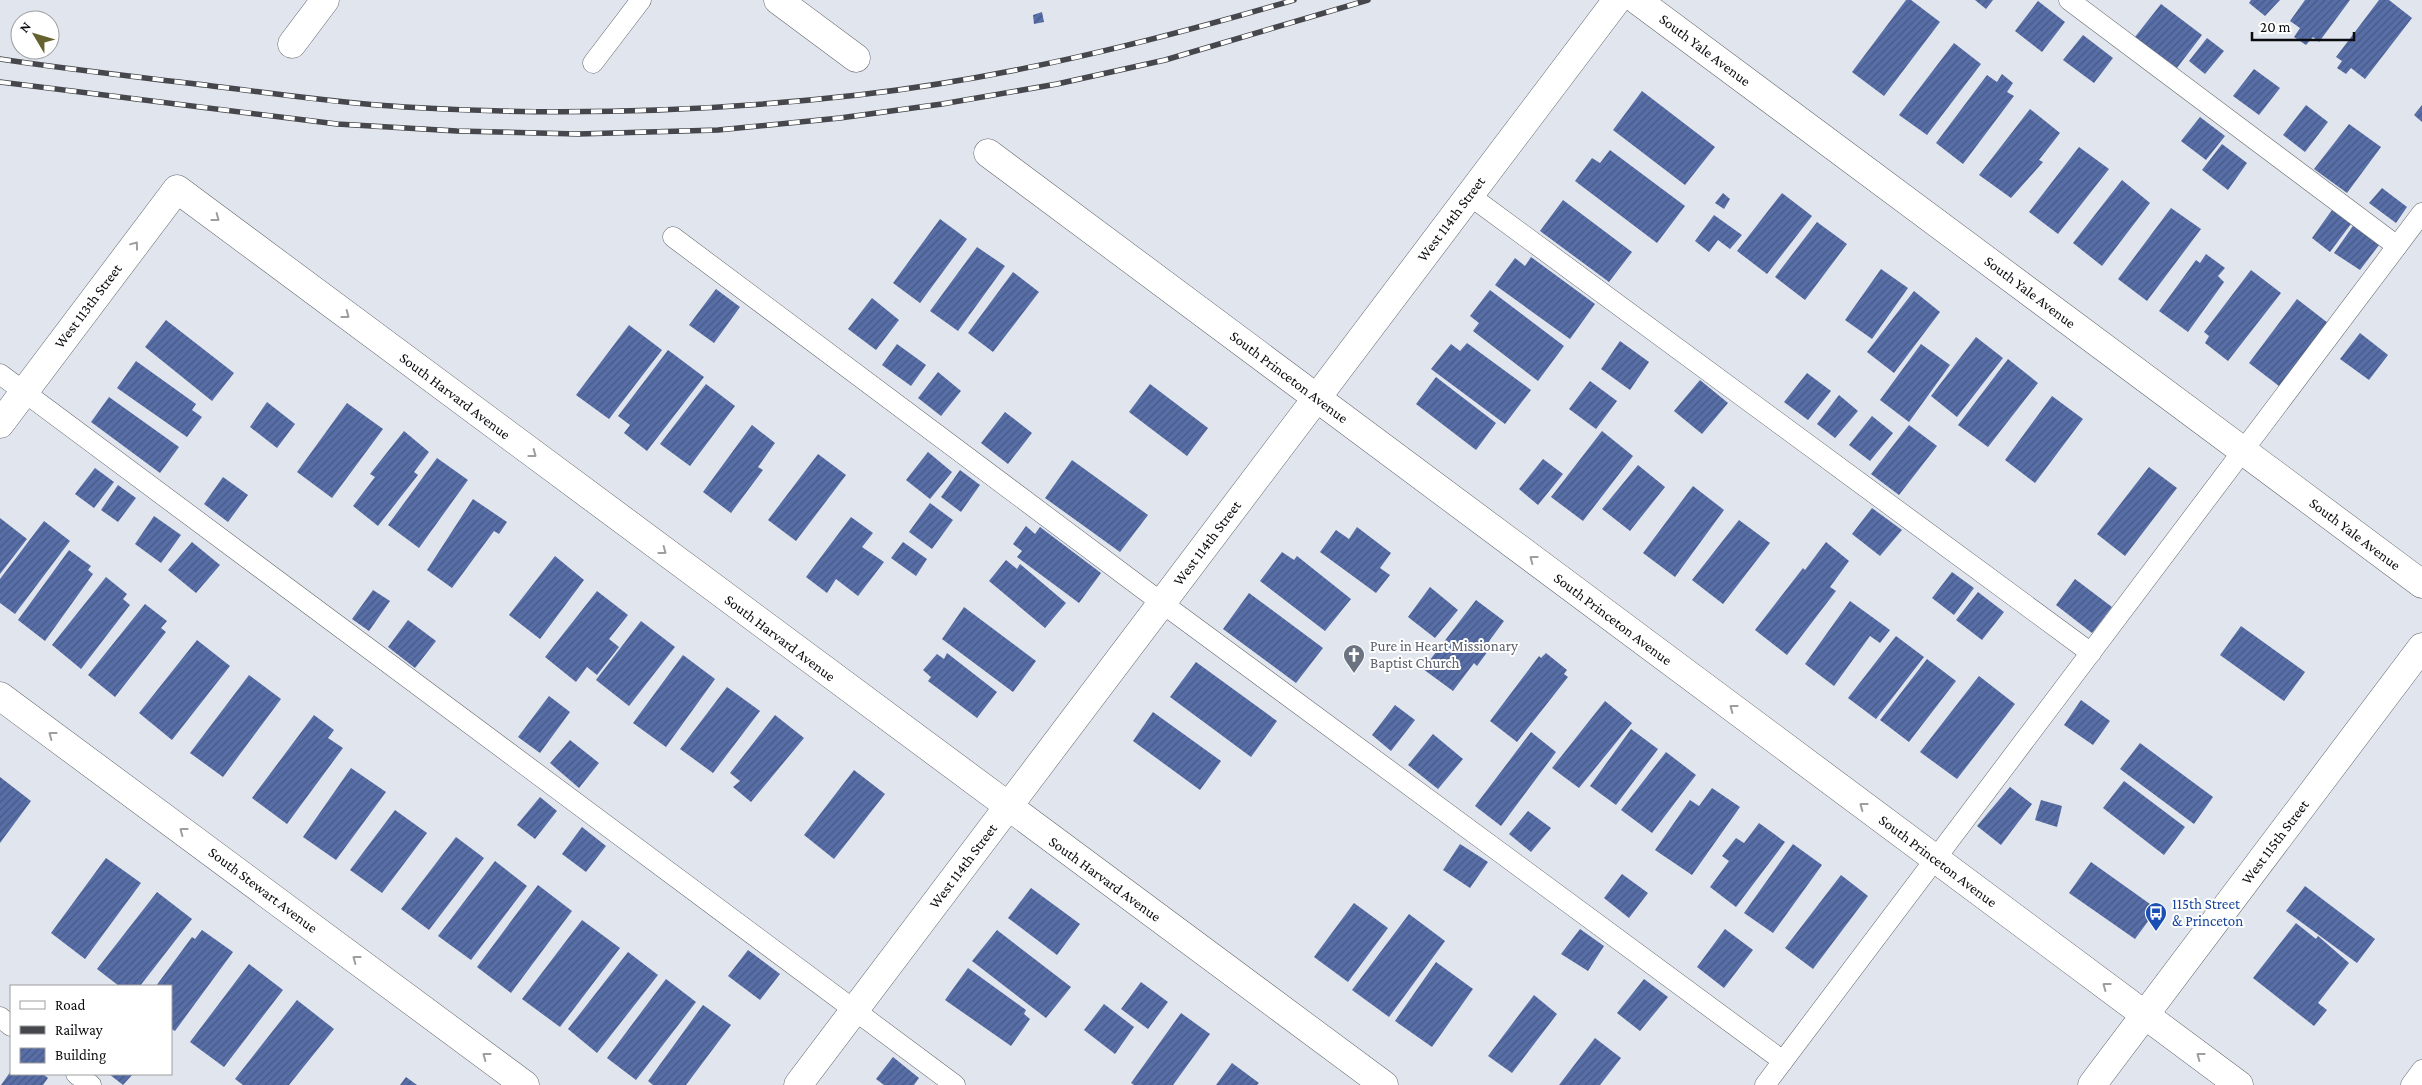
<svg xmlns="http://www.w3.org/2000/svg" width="2422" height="1085" font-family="'Crimson Pro',serif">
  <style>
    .building { fill: url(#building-hatch) }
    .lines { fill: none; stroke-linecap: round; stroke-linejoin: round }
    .lane-casing { stroke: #656970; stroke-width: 21 }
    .street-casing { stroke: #656970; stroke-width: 29 }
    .secondary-casing { stroke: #656970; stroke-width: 29 }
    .lane { stroke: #fff; stroke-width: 20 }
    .street { stroke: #fff; stroke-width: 28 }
    .secondary { stroke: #fff; stroke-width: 28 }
    .rail-casing { stroke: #46474c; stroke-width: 5.5 }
    .rail { stroke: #fff; stroke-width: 4; stroke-dasharray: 11; stroke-linecap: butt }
    .oneway { stroke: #9d9e9f }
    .labels { text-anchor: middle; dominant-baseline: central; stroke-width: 4; stroke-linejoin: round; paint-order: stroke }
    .street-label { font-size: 15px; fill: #0b0c0f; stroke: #fff }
    .worship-label { font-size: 15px; fill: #5b616d; stroke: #fff; text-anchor: start }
    .transit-label { font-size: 15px; fill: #164399; stroke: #fff; text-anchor: start }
  </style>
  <defs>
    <pattern id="building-hatch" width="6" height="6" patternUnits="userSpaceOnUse" patternTransform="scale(1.25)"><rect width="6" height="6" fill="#586ea7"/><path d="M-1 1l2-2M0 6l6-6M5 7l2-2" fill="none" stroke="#475986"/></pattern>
  </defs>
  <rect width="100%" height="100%" fill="#e1e5ed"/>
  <!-- building -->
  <g class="building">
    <polygon points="1906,0 1911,0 1940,22 1884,96 1852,72"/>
    <polygon points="1975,0 1993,0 1986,9"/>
    <polygon points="2251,0 2280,0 2265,16 2249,3"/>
    <polygon points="2305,0 2350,0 2319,42 2313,37 2306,45 2294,37 2300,28 2290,21"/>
    <polygon points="2379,0 2389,0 2412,18 2365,79 2351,68 2346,74 2337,68 2342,61 2336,57"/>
    <polygon points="2038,1 2065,22 2042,52 2015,31"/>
    <polygon points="2161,4 2202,35 2177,68 2135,37"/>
    <polygon points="1042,12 1044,22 1034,24 1033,15"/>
    <polygon points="2083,35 2113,58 2094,83 2063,60"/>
    <polygon points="2207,38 2224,51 2205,74 2189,61"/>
    <polygon points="1954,43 1981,64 1927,135 1899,115"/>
    <polygon points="2254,69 2280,88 2259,115 2233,96"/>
    <polygon points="2002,74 2013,83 2007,92 2014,96 1963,164 1936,143 1987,75 1997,82"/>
    <polygon points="1642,91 1715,147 1685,185 1613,130"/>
    <polygon points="2306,105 2328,122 2305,152 2283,135"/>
    <polygon points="2422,105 2422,122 2414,115"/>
    <polygon points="2030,109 2060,133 2039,160 2043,162 2011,198 1979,175"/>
    <polygon points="2200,117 2225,136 2206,160 2181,141"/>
    <polygon points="2349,124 2381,147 2347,193 2314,169"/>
    <polygon points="2222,144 2247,163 2228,190 2202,170"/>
    <polygon points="2079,147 2109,169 2058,234 2029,212"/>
    <polygon points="1610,150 1685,206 1657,243 1575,181 1592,158 1600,163"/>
    <polygon points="2122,180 2150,203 2102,266 2073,243"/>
    <polygon points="2382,188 2407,207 2396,223 2369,203"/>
    <polygon points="1723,193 1730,199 1724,209 1715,203"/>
    <polygon points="1782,193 1812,216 1767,274 1737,251"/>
    <polygon points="1563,200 1632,252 1609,282 1540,231"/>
    <polygon points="2171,208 2201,229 2147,301 2118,279"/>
    <polygon points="2332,210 2351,224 2330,252 2312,238"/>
    <polygon points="1714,215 1742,235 1730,249 1718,240 1709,252 1695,241"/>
    <polygon points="940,219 967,239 920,303 893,283"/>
    <polygon points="1817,222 1847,244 1805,300 1775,277"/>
    <polygon points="2353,226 2379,245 2360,270 2334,253"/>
    <polygon points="977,247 1005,266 958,331 930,311"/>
    <polygon points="2206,254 2225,268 2218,276 2224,282 2188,332 2159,311 2196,260 2200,263"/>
    <polygon points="1531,257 1595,304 1570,339 1495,285 1515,258 1525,266"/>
    <polygon points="1881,269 1908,288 1872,339 1845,320"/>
    <polygon points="2251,270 2281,293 2228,361 2205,343 2209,336 2204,332"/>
    <polygon points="1013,272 1039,292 993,352 968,333"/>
    <polygon points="716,289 740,307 714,343 689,325"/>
    <polygon points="1490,290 1564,346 1538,381 1473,331 1479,323 1470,316"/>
    <polygon points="1914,291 1940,312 1894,373 1867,352"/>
    <polygon points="872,298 899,320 876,350 848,329"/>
    <polygon points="2297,299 2328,323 2279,386 2249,363"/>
    <polygon points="166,320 234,373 212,401 145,347"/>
    <polygon points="629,325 662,350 609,419 576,395"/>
    <polygon points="2360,333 2388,355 2369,380 2340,359"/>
    <polygon points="1976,337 2003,358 1957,417 1931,396"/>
    <polygon points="1620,341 1649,362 1630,390 1601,369"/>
    <polygon points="1467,343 1531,390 1505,424 1431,369 1451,344 1460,351"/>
    <polygon points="897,344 926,365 911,386 882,365"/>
    <polygon points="1921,344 1950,365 1909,422 1880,400"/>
    <polygon points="668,350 704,377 647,451 624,433 630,425 618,416"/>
    <polygon points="2008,359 2038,383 1988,447 1958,425"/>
    <polygon points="136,361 196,404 192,410 202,417 187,437 117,388"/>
    <polygon points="938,372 961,391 941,416 918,398"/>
    <polygon points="1807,373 1831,391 1808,420 1784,402"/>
    <polygon points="1436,377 1496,423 1476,450 1416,404"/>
    <polygon points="1700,380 1728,403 1702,434 1674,411"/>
    <polygon points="1590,381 1617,401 1596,429 1569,409"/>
    <polygon points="706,384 735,406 690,466 660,444"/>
    <polygon points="1150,384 1208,428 1187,456 1129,412"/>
    <polygon points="1839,395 1858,411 1835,438 1817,424"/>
    <polygon points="2052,396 2083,419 2035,483 2005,460"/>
    <polygon points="109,397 179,447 160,473 91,422"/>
    <polygon points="267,402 295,424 277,448 250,427"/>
    <polygon points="347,403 383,429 332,498 297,472"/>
    <polygon points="1005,412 1032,433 1008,464 981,443"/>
    <polygon points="1872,416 1893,433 1870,461 1849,445"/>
    <polygon points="752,425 775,443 758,467 763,470 731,513 703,492"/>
    <polygon points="1909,425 1937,446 1899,495 1871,474"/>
    <polygon points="404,431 429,452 414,472 418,475 378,526 353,506 375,477 370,474"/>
    <polygon points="1602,431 1633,456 1583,521 1551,497"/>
    <polygon points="928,452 952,472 930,499 906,480"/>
    <polygon points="818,454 846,475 796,541 768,520"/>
    <polygon points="437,458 468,480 419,548 388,525"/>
    <polygon points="1543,459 1563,474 1538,505 1519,489"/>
    <polygon points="1072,460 1148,515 1120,552 1045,498"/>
    <polygon points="1638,465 1665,487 1630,531 1602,509"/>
    <polygon points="2149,467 2177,488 2125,556 2097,534"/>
    <polygon points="95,468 114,482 94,508 75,494"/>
    <polygon points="960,470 980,485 961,512 941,497"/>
    <polygon points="223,477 248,495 228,522 204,504"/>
    <polygon points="118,485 136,498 118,522 101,510"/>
    <polygon points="1693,486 1724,510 1675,577 1643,553"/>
    <polygon points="473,499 507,522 499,534 494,531 452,588 427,570"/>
    <polygon points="930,503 953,520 932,549 909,532"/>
    <polygon points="1872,508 1902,530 1880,556 1852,534"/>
    <polygon points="154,516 181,535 161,563 135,544"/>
    <polygon points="851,517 873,533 862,547 884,562 858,596 836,579 827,593 806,577"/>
    <polygon points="0,518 27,539 0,574"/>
    <polygon points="1739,520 1770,543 1723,604 1692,580"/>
    <polygon points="44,521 70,541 15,614 0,603 0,579"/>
    <polygon points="1026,526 1035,534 1040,527 1101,573 1079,603 1017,557 1022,551 1013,544"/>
    <polygon points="1357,527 1391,553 1380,568 1390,575 1376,593 1320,552 1336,530 1349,539"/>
    <polygon points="192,542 220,565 196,593 168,570"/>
    <polygon points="903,542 927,559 916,576 891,558"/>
    <polygon points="1826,542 1849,561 1830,587 1836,591 1787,655 1755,630 1803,568 1805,570"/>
    <polygon points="69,550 91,566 88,570 93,574 45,641 18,620"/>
    <polygon points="1282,552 1294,560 1297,556 1351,599 1325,631 1260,581"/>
    <polygon points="555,556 584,580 540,639 509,615"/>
    <polygon points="1006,560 1017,569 1020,564 1066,603 1045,628 989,581"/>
    <polygon points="1952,572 1974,588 1954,615 1932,598"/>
    <polygon points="106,577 127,594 123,599 130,605 81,669 52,645"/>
    <polygon points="2075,579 2112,607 2092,633 2056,605"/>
    <polygon points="1430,587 1458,610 1435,638 1408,617"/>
    <polygon points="373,590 390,601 369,631 352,619"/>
    <polygon points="597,591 628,615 609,639 619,647 597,675 587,667 576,682 545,657"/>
    <polygon points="1978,592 2004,612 1982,640 1956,620"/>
    <polygon points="1249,593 1323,648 1296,683 1223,629"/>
    <polygon points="1476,600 1504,621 1487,644 1491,647 1477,666 1474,663 1453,691 1423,669"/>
    <polygon points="1850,601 1890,630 1880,643 1870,636 1834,686 1805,664"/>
    <polygon points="145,604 167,621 161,628 166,632 115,697 88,675"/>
    <polygon points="964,607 1036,661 1013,692 942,639"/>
    <polygon points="408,620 436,641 415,668 388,647"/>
    <polygon points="641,621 675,647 629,706 596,680"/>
    <polygon points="2241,626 2305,672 2284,701 2220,655"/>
    <polygon points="1896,636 1924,657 1876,719 1848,698"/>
    <polygon points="197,640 230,666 172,740 139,713"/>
    <polygon points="947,653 997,692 977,718 928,681 931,677 923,670 937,654 944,659"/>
    <polygon points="1546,653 1567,670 1564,674 1568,677 1517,742 1490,721 1539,656 1541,658"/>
    <polygon points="683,655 715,679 666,747 633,723"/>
    <polygon points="1927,659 1956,681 1909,742 1880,720"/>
    <polygon points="1196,662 1277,721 1251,757 1170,697"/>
    <polygon points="249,675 281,699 223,777 190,753"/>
    <polygon points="1979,676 2015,704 1957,779 1920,752"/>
    <polygon points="727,687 760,711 713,773 680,749"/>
    <polygon points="549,696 570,712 540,753 518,737"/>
    <polygon points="2081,700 2110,721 2093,745 2064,725"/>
    <polygon points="1605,701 1632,723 1579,788 1552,768"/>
    <polygon points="1395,705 1415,720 1391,751 1372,735"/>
    <polygon points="1153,712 1221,761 1200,790 1133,741"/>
    <polygon points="314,715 334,730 328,738 343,748 287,824 252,798"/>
    <polygon points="775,715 804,738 751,802 733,787 740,781 730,773"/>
    <polygon points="1631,729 1658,749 1616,805 1590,786"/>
    <polygon points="1531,732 1556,752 1501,826 1475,806"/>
    <polygon points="1433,734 1463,759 1438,789 1408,765"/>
    <polygon points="570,740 599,763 579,788 550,763"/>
    <polygon points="2140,743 2213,797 2194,824 2120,769"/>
    <polygon points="1666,752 1696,775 1652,833 1621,810"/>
    <polygon points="351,768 386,792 336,860 303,837"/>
    <polygon points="854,770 885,794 834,859 804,835"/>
    <polygon points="0,777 31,801 0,843"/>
    <polygon points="2124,781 2185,827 2164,855 2103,808"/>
    <polygon points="2010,787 2032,804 2001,845 1977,826"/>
    <polygon points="1712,788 1740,807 1692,875 1655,850 1690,800 1699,806"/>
    <polygon points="540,797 557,811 535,839 517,825"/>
    <polygon points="2041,800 2062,806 2057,827 2035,820"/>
    <polygon points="395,810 427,833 382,893 350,870"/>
    <polygon points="1528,811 1551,828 1531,852 1509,834"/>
    <polygon points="1759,823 1785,842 1736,907 1710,887 1729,861 1722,856 1736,838 1744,843"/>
    <polygon points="582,827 606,846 586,872 562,854"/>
    <polygon points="456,837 484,858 429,930 401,909"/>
    <polygon points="1460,844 1488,862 1470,888 1443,870"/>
    <polygon points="1793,844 1822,865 1773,933 1744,913"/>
    <polygon points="106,858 141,883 85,959 51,933"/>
    <polygon points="495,861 527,886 471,960 438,936"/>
    <polygon points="2091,862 2157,909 2135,939 2069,893"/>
    <polygon points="1622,874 1648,893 1629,918 1604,898"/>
    <polygon points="1841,875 1868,896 1813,969 1785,948"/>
    <polygon points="538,885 572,911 511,993 477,967"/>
    <polygon points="2305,886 2375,939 2357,963 2286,911"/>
    <polygon points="1031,888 1080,924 1057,955 1008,918"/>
    <polygon points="157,892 192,919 140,986 119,986 97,969"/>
    <polygon points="1354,903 1388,928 1348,982 1314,957"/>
    <polygon points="1409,914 1445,941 1389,1017 1352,990"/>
    <polygon points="582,920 620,948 560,1027 522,999"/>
    <polygon points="2296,923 2316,939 2318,936 2349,963 2318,1003 2327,1010 2314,1026 2253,978"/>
    <polygon points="1580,929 1604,946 1588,971 1561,954"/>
    <polygon points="1725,929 1753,950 1724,988 1697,967"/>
    <polygon points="202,930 233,952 175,1031 171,1029 171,986 156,986 192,937 195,939"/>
    <polygon points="997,930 1071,987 1046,1018 972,961"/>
    <polygon points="748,950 780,974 760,1000 728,976"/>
    <polygon points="628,952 658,975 597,1053 568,1029"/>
    <polygon points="1436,962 1473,989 1432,1047 1395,1021"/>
    <polygon points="249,964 283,990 224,1067 190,1042"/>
    <polygon points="968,968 1026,1010 1024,1014 1030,1019 1011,1046 945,1000"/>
    <polygon points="666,979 696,1002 636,1080 607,1058"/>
    <polygon points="1644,979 1668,997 1640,1031 1617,1013"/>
    <polygon points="1141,982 1168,1002 1148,1029 1121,1009"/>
    <polygon points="1534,995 1557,1014 1512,1073 1488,1056"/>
    <polygon points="297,1000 334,1029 289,1085 243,1085 235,1079"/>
    <polygon points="1104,1004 1134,1027 1115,1054 1084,1030"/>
    <polygon points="703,1005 731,1025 686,1085 653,1085 648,1081"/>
    <polygon points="1181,1013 1210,1034 1173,1085 1134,1085 1131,1083"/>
    <polygon points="1595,1038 1621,1058 1600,1085 1559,1085"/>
    <polygon points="893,1057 919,1078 914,1085 884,1085 876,1079"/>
    <polygon points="1232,1063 1259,1083 1257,1085 1216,1085"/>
    <polygon points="11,1071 11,1074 43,1074 48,1078 43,1085 1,1085"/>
    <polygon points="109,1074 133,1074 123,1085"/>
    <polygon points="406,1077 417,1085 400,1085"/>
  </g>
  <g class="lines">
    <!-- lane casing -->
    <g class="lane-casing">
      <g id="lane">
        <polyline points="2069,0 2397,246"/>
        <polyline points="593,63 641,0"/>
        <polyline points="1469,195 2091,653"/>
        <polyline points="673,237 1162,603 1783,1061"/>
        <polyline points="0,374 955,1085"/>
        <polyline points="0,1017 11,1026"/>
        <polyline points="76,1074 91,1085"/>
        <polyline points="1765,1085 2422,213"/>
        <polyline points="2411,1085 2422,1070"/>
      </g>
    </g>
    <!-- street casing -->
    <g class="street-casing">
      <g id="street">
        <polyline points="778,0 856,58"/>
        <polyline points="1637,0 2422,584"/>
        <polyline points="292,44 325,0"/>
        <polyline points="988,153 2239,1085"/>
        <polyline points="0,424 177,189 1384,1085"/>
        <polyline points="0,696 525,1085"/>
        <polyline points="798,1085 1617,0"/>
      </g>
    </g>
    <!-- secondary casing -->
    <g class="secondary-casing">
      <polyline id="secondary" points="2092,1085 2422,647"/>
    </g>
    <!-- lane -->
    <use href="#lane" class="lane"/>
    <!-- street -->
    <use href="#street" class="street"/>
    <!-- secondary -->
    <use href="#secondary" class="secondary"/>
    <!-- rail casing -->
    <g class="rail-casing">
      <g id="rail">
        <path d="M0 59C65 69 130 76 196 84 265 92 334 103 405 107 555 116 708 112 858 95 1006 78 1151 42 1294 0"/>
        <polyline points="0,82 337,124 457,131 578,134 718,130 840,118 942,104 1057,84 1165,60 1368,0"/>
      </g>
    </g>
    <!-- rail -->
    <use href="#rail" class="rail"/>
  </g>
  <!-- one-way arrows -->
  <defs><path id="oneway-chevron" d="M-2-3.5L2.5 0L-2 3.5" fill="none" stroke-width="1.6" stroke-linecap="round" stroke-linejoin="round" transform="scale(1.25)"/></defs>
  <g class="oneway">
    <use href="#oneway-chevron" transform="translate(216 218) rotate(37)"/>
    <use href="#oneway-chevron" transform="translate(135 245) rotate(-53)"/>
    <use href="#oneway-chevron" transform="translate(346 315) rotate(37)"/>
    <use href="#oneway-chevron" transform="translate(533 454) rotate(37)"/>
    <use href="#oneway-chevron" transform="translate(663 551) rotate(37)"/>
    <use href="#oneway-chevron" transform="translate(1533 559) rotate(-143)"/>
    <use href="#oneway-chevron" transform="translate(1733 708) rotate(-143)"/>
    <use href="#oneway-chevron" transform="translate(52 735) rotate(-143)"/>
    <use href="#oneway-chevron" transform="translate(1863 806) rotate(-143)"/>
    <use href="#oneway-chevron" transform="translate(183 831) rotate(-143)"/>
    <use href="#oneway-chevron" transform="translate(356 959) rotate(-143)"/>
    <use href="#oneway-chevron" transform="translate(2106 986) rotate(-143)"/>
    <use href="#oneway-chevron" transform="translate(486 1056) rotate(-143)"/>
    <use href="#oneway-chevron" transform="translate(2200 1056) rotate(-143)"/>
  </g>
  <!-- icons -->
  <defs>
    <g id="church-pin" transform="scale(1.125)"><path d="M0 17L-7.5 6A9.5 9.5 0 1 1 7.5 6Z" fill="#6b7280" stroke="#fff"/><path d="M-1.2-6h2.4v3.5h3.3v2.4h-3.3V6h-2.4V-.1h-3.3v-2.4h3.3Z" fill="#fff"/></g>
    <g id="bus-pin" transform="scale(1.125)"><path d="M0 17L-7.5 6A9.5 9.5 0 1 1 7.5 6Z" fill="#1a4fb4" stroke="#fff"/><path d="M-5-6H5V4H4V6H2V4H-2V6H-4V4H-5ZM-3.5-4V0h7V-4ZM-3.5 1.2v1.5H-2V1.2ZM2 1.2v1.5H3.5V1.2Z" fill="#fff"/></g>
  </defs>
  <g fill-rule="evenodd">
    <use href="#church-pin" x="1354" y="655"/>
    <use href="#bus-pin" x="2156" y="913"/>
  </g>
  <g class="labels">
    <!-- street labels -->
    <g class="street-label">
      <text transform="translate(1705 50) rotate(37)">South Yale Avenue</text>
      <text transform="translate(1451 219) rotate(-53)">West 114th Street</text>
      <text transform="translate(2030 292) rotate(37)">South Yale Avenue</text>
      <text transform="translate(88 306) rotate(-53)">West 113th Street</text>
      <text transform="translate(1289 377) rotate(37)">South Princeton Avenue</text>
      <text transform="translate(455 396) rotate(37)">South Harvard Avenue</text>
      <text transform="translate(2355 534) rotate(37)">South Yale Avenue</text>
      <text transform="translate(1207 543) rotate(-53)">West 114th Street</text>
      <text transform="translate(1613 619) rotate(37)">South Princeton Avenue</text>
      <text transform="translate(780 638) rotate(37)">South Harvard Avenue</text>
      <text transform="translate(2275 842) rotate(-53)">West 115th Street</text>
      <text transform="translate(1938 861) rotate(37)">South Princeton Avenue</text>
      <text transform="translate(963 866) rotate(-53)">West 114th Street</text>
      <text transform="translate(1105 879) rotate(36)">South Harvard Avenue</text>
      <text transform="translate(263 890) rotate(37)">South Stewart Avenue</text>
    </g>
    <!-- worship labels -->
    <g class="worship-label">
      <text x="1370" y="646">Pure in Heart Missionary<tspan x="1370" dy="17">Baptist Church</tspan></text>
    </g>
    <!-- transit labels -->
    <g class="transit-label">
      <text x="2172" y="904">115th Street<tspan x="2172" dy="17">&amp; Princeton</tspan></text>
    </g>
  </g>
  <!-- legend -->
  <rect x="10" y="985" width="162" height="90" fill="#ffffff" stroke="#9d9e9f"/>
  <rect x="20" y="1001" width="25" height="8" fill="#ffffff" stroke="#9d9e9f"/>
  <text x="55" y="1010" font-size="15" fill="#0b0c0f">Road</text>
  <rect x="20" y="1026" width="25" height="8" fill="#46474c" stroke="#9d9e9f"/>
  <text x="55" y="1035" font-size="15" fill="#0b0c0f">Railway</text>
  <rect x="20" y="1048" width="25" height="15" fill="url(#building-hatch)" stroke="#9d9e9f"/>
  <text x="55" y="1060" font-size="15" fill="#0b0c0f">Building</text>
  <!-- north arrow -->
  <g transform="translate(35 35) rotate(308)"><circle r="24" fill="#ffffff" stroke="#9d9e9f"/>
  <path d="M0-4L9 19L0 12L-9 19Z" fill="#66622f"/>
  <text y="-8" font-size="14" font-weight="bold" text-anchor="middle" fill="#0b0c0f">N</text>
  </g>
  <!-- scale -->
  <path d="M2252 32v8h102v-8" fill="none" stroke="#0b0c0f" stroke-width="2.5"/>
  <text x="2260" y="32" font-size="15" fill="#0b0c0f" stroke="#ffffff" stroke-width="4" paint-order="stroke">20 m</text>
</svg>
